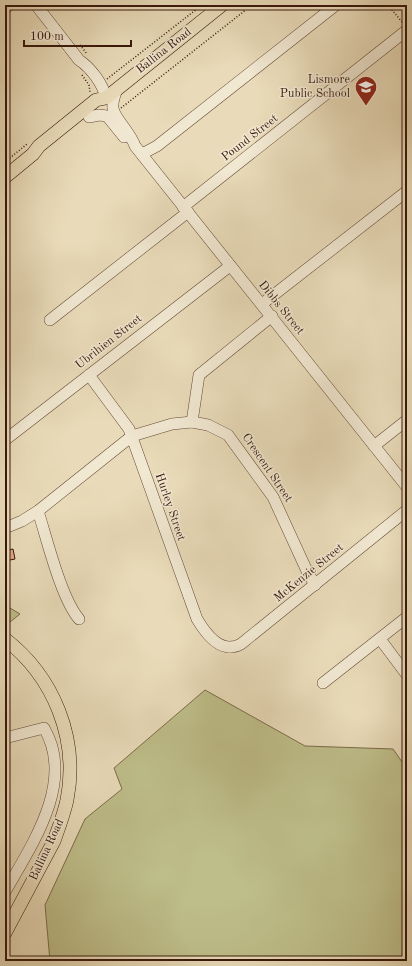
<svg xmlns="http://www.w3.org/2000/svg" width="412" height="966" font-family="'Old Standard TT',serif">
  <style>
    .green { fill: #bebe8a; stroke: #7b6b4a }
    .building { fill: #dfa881; stroke: #38180b }
    .lines { fill: none; stroke-linecap: round; stroke-linejoin: round }
    .minor-casing { stroke: #644936; stroke-width: 12 }
    .major-casing { stroke: #38180b; stroke-width: 14 }
    .path { stroke: #38180b; stroke-width: 1.5; stroke-dasharray: 1 2; stroke-linecap: butt }
    .minor { stroke: #f1e8d2; stroke-width: 11 }
    .major { stroke: #e9dbb9; stroke-width: 13 }
    .labels { text-anchor: middle; dominant-baseline: central; stroke-width: 3; stroke-linejoin: round; paint-order: stroke }
    .street-label { font-size: 12px; fill: #38180b; stroke: #f1e8d2 }
    .poi-label { font-size: 12px; fill: #38180b; stroke: #f1e8d2; text-anchor: end }
  </style>
  <rect width="100%" height="100%" fill="#e9dbb9"/>
  <filter id="stains"><feTurbulence type="fractalNoise" baseFrequency=".005" numOctaves="4"/><feColorMatrix values="0 0 0 0 .2 0 0 0 0 .09 0 0 0 0 .02 0 0 0 .5 -.17"/></filter>
  <radialGradient id="worn" r=".72"><stop offset=".6" stop-color="#630" stop-opacity="0"/><stop offset="1" stop-color="#630" stop-opacity=".3"/></radialGradient>
  <!-- green -->
  <g class="green">
    <polygon points="5,605 20,614 5,626"/>
    <polygon points="205,690 305,746 393,749 407,769 407,961 50,961 45,905 85,819 122,789 114,768"/>
  </g>
  <!-- building -->
  <polygon class="building" points="13,549 15,559 5,561 5,551"/>
  <g class="lines">
    <!-- minor casing -->
    <g class="minor-casing">
      <g id="minor">
        <path d="M36 5 79 60C91 68 103 84 106 98"/>
        <polyline points="5,9 9,5"/>
        <path d="M117 89C115 95 112 102 113 108 114 118 131 133 135 146L407 487"/>
        <polyline points="89,117 99,115 107,116 124,137"/>
        <polyline points="142,154 157,146 336,5"/>
        <polyline points="183,207 407,30"/>
        <polyline points="262,304 407,191"/>
        <polyline points="50,320 188,212"/>
        <path d="M89 375 129 429 197 619C206 634 221 655 241 644L407 510"/>
        <polyline points="192,422 199,375 272,316"/>
        <polyline points="5,440 230,266"/>
        <polyline points="374,446 407,420"/>
        <path d="M38 511C47 539 61 598 79 619"/>
        <polyline points="5,528 22,521 38,511 132,436 172,424 192,422 208,425 228,435 273,497 307,571 315,585"/>
        <polyline points="380,639 407,675"/>
        <polyline points="323,683 407,617"/>
        <path d="M5 738 44 728C76 782 31 846 5 892"/>
      </g>
    </g>
    <!-- major casing -->
    <g class="major-casing">
      <g id="major">
        <polyline points="5,177 33,154 39,146 96,100 106,98 222,5"/>
        <path d="M5 639C54 677 79 739 67 800 64 814 59 827 54 841L5 933"/>
      </g>
    </g>
    <!-- path -->
    <g class="path">
      <polyline points="388,5 402,22"/>
      <polyline points="80,45 87,54"/>
      <polyline points="82,75 89,85 90,92"/>
      <polyline points="107,79 202,5"/>
      <polyline points="121,108 252,5"/>
      <polyline points="5,162 27,144"/>
    </g>
    <!-- minor -->
    <use href="#minor" class="minor"/>
    <!-- major -->
    <use href="#major" class="major"/>
  </g>
  <!-- icons -->
  <defs>
    <g id="school-pin" transform="scale(1.15)"><path d="M0 17L-7.5 6A9.5 9.5 0 1 1 7.5 6Z" fill="#8f2418" stroke="#f1e8d2"/><path d="M0-5L7-2L0 1L-7-2ZM-4 1L0 2.5L4 1V4Q0 6-4 4Z" fill="#fff"/></g>
  </defs>
  <g fill-rule="evenodd">
    <use href="#school-pin" x="366" y="87"/>
  </g>
  <g class="labels">
    <!-- street labels -->
    <g class="street-label">
      <text transform="translate(164 51) rotate(-38)">Ballina Road</text>
      <text transform="translate(250 138) rotate(-38)">Pound Street</text>
      <text transform="translate(281 308) rotate(51)">Dibbs Street</text>
      <text transform="translate(109 342) rotate(-38)">Ubrihien Street</text>
      <text transform="translate(267 468) rotate(56)">Crescent Street</text>
      <text transform="translate(170 507) rotate(71)">Hurley Street</text>
      <text transform="translate(309 573) rotate(-39)">McKenzie Street</text>
      <text transform="translate(47 850) rotate(-65)">Ballina Road</text>
    </g>
    <!-- poi labels -->
    <g class="poi-label">
      <text x="350" y="80">Lismore<tspan x="350" dy="14">Public School</tspan></text>
    </g>
  </g>
  <!-- margin -->
  <rect width="412" height="966" fill="none" stroke="#e9dbb9" stroke-width="20"/>
  <rect x="6" y="6" width="400" height="954" fill="none" stroke="#38180b" stroke-width="2"/>
  <rect x="10" y="10" width="392" height="946" fill="none" stroke="#38180b"/>
  <!-- scale -->
  <path d="M24 40v6h107v-6" fill="none" stroke="#38180b" stroke-width="2"/>
  <text x="30" y="40" font-size="12" fill="#38180b" stroke="#f1e8d2" stroke-width="3" paint-order="stroke">100 m</text>
  <rect width="100%" height="100%" filter="url(#stains)"/>
  <rect width="100%" height="100%" fill="url(#worn)"/>
</svg>
